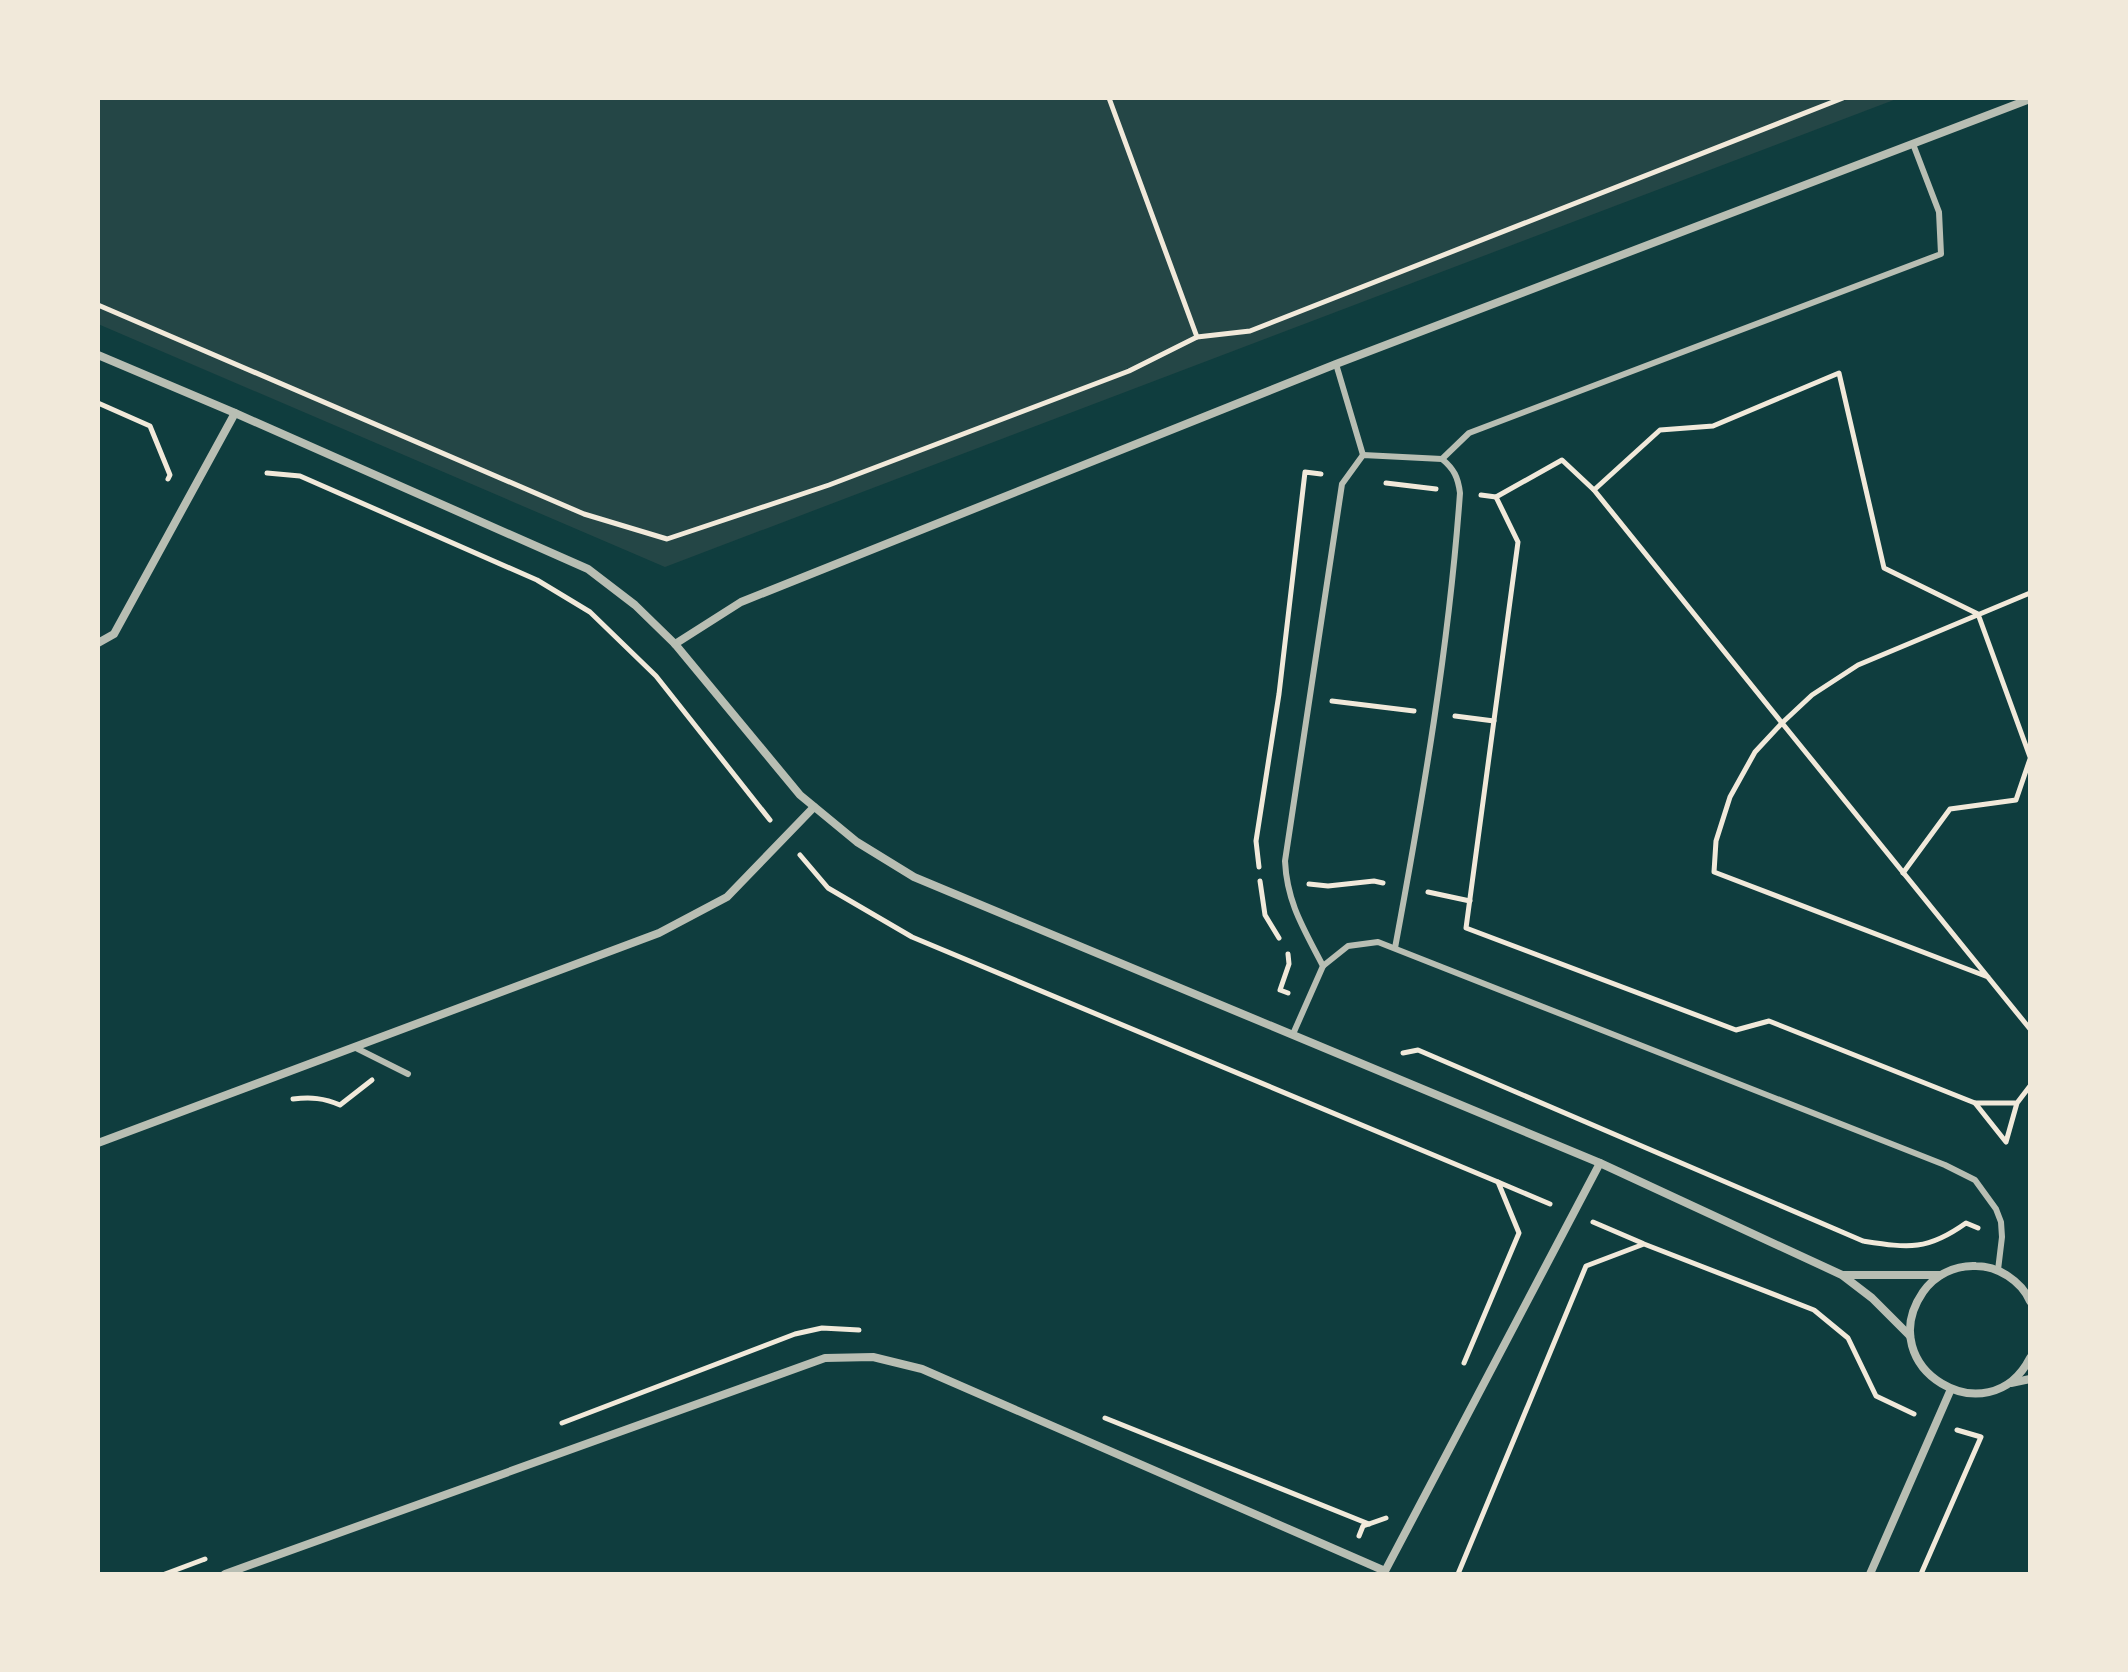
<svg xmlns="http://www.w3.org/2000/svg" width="2128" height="1672" font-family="'IBM Plex Serif',serif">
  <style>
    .green { fill: #244646 }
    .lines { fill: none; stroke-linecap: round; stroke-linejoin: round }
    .path { stroke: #f1e9da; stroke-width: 5 }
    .service { stroke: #b8beb3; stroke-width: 6 }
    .minor { stroke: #b8beb3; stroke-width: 8 }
  </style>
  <rect width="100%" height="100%" fill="#0f3d3e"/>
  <!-- green -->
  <polygon class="green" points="98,98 1899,98 665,567 98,324"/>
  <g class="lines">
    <!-- path -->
    <g class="path">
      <polyline points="1109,98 1197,337"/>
      <polyline points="98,305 584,514 667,539 829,485 1129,371 1197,337 1250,331 1843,98"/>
      <polyline points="98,403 150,426 170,475 168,479"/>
      <polyline points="267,473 300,476 537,580 590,612 656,676 770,820"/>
      <polyline points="1386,483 1436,489"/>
      <polyline points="1594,490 1562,460 1496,497 1518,542 1466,928 1736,1030 1769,1021 1975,1103"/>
      <polyline points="1481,495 1496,497"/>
      <polyline points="2030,593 1858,665 1812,695 1782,723 1594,490 1660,430 1713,426 1839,373 1884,568 1978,614 2030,757"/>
      <polyline points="1332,701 1414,711"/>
      <polyline points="1455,716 1494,721"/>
      <polyline points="800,855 828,888 912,937 1498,1182"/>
      <polyline points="1259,867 1256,841 1279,694 1305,472 1321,474"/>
      <polyline points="1903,873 1950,809 2016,800 2030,759"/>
      <polyline points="1260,881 1265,915 1279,938"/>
      <polyline points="1309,884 1328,886 1374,881 1383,883"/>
      <polyline points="1428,892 1470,901"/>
      <path d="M1988 977 1714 872 1716 841 1730 797 1755 752 1782 723C1865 825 1948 927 2030 1029"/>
      <polyline points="1288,993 1280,990 1289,964 1288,954"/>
      <path d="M1403 1053 1418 1050 1863 1241C1909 1248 1927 1251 1966 1223L1978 1228"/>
      <path d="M293 1099C311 1097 324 1098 340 1105L372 1080"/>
      <polyline points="2017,1103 1975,1103 2006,1142 2017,1103 2030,1086"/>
      <polyline points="1593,1222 1642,1243"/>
      <polyline points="1464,1363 1519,1233 1498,1182 1550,1204"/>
      <polyline points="1105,1418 1369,1524"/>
      <polyline points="562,1423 795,1334 822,1328 859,1330"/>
      <polyline points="1359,1536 1363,1526 1386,1518"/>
      <polyline points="165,1574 205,1559"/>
      <polyline points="1458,1574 1586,1266 1644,1244 1814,1310 1848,1338 1876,1396 1914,1414"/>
      <polyline points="1921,1574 1981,1437 1957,1430"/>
    </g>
    <!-- service -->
    <g class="service">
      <polyline points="1336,364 1363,455"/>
      <polyline points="1442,459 1469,433 1941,254 1939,212 1913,144"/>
      <path d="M1323 966C1304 929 1287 903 1285 861L1342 484 1363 455 1442 459C1454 469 1458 477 1460 493 1449 646 1423 797 1395 948"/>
      <polyline points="1293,1034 1323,966 1348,946 1378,942 1945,1165 1975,1180 1996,1209 2001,1222 2002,1237 1998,1270"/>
      <polyline points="354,1047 408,1074"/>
    </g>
    <!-- minor -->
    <g class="minor">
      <polyline points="98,355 235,413 588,569 635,605 675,644 800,795 857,842 914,877 1600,1163 1842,1275 1872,1298 1910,1336"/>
      <polyline points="98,643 114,634 235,413"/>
      <polyline points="675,644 741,602 1336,364 2030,99"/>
      <polyline points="98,1143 659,933 727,897 814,807"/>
      <polyline points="1843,1275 1940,1275"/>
      <path d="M2030 1301C2021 1281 1998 1266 1976 1266 1955 1265 1935 1275 1923 1292 1871 1368 1989 1438 2030 1358"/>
      <polyline points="2011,1383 2030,1379"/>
      <polyline points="1384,1573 1600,1163"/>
      <polyline points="225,1574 825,1358 873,1357 922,1369 1385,1571"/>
      <polyline points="1870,1574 1951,1389"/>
    </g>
  </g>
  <!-- border -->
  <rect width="2128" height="1672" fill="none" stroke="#f1e9da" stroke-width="200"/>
</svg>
